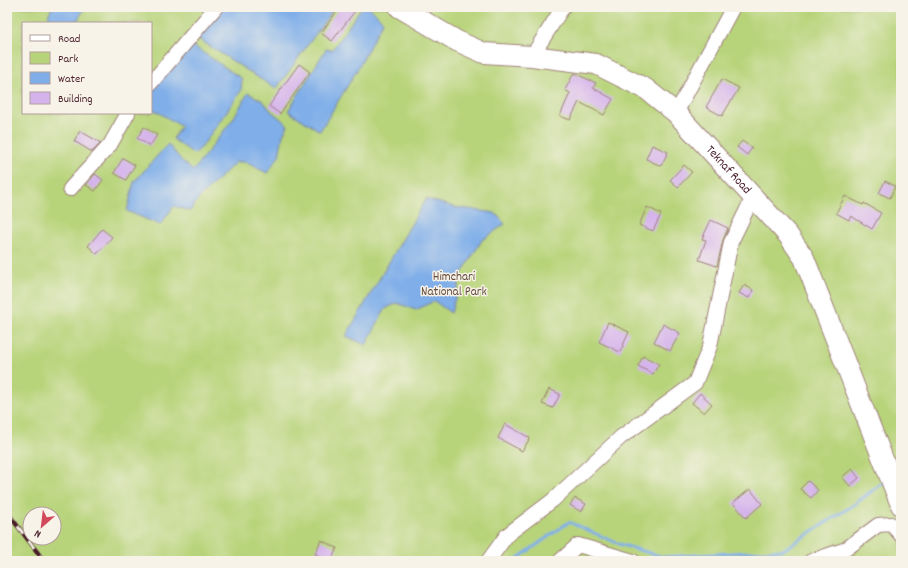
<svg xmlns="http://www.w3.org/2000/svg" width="908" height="568" font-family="Dekko,sans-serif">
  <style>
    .green { fill: #b8d47a; stroke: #817a52; fill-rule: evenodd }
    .water { fill: #7faee9; stroke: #64668a }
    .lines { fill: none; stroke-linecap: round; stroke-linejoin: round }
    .stream { stroke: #7faee9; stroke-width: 3 }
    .building { fill: #d5b3ec }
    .minor-casing { stroke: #9e8078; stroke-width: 16 }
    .highway-casing { stroke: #9e8078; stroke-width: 22 }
    .minor { stroke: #fff; stroke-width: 14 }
    .highway { stroke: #fff; stroke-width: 20 }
    .rail-casing { stroke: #4a1f2b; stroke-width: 4.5 }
    .rail { stroke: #f7f3e8; stroke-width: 3; stroke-dasharray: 9; stroke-linecap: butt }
    .labels { text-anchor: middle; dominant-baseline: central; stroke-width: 3; stroke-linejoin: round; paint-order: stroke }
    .street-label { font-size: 13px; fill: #4a1f2b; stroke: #f7f3e8 }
    .park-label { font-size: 13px; fill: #664c3f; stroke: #f7f3e8 }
  </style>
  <rect width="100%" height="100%" fill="#f7f3e8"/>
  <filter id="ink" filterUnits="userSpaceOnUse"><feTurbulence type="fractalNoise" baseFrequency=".025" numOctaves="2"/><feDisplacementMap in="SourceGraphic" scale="8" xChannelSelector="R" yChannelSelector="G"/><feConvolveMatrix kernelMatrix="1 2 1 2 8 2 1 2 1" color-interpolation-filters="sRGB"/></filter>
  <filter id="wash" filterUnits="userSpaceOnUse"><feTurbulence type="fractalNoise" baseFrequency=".012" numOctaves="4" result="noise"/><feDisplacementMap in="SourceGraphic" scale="16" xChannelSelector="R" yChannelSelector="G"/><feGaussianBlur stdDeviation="0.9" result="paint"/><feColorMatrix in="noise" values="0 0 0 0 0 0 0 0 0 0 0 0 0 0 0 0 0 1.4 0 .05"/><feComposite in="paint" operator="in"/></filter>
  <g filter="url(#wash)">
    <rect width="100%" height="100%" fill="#f3e1c6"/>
    <!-- green -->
    <path class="green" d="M7 7H901V561H7ZM23 23H151V113H23ZM30 514H54V538H30Z"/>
    <!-- water -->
    <g class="water">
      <polygon points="52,7 85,7 76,23 60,23 48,16"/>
      <polygon points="223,7 335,7 276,89 197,38"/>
      <polygon points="362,7 369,7 383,21 357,70 320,131 288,111 326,49 332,50"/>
      <polygon points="189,43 242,79 241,91 201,148 194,154 173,139 181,126 151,108 151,92"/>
      <polygon points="248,93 263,101 271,111 288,125 283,135 279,156 267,173 245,162 236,162 199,198 190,211 174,206 160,225 127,211 134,182 168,144 182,161 193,171 233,119"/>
      <polygon points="426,199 454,207 495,213 505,224 482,240 462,273 451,313 434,301 416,310 397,303 385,309 366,345 346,336"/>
    </g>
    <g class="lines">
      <!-- stream -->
      <polyline class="stream" points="514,561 569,522 619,544 663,557 783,550 852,506 884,482"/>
    </g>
    <g id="blocks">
      <!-- building -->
      <g class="building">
        <polygon points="340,7 358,7 332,41 321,33"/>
        <polygon points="299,64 310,72 280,114 269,106"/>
        <polygon points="574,73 596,83 593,88 613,99 604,115 579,102 570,120 560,116 570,93 565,90"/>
        <polygon points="722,79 739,88 722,116 706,107"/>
        <polygon points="144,127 157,135 150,146 137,138"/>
        <polygon points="80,131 101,143 92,152 74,141"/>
        <polygon points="742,141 752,148 747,155 737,147"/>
        <polygon points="652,145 668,152 661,166 646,159"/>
        <polygon points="123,158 135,165 126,180 114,173"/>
        <polygon points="684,165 692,172 678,187 670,180"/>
        <polygon points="95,174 103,180 95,191 86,185"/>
        <polygon points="885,181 895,186 890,198 879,193"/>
        <polygon points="845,196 863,205 864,203 881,213 872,229 851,216 849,220 836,213"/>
        <polygon points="647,207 661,214 653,231 639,225"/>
        <polygon points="711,220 728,228 723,240 717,266 699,260 706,240 702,239"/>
        <polygon points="102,229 112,237 97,254 88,246"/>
        <polygon points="744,285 753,290 749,298 739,293"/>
        <polygon points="608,322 629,332 620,352 599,342"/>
        <polygon points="663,324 680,333 670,351 654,342"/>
        <polygon points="643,356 659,364 653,374 638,366"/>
        <polygon points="549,389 560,394 553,408 542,404"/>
        <polygon points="700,393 712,404 704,413 692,403"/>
        <polygon points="505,424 530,438 522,451 498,438"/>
        <polygon points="852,469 859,478 850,486 842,477"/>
        <polygon points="808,481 818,490 811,498 800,489"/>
        <polygon points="750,489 762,504 746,518 733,503"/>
        <polygon points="575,498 586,504 581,512 570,505"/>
        <polygon points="321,540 337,548 331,561 315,554"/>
      </g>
    </g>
  </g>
  <g filter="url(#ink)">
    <use href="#blocks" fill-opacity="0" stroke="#9e8078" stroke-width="1"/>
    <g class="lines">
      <!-- minor casing -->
      <g class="minor-casing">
        <g id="minor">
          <polyline points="532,56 563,7"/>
          <polyline points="151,83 216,7"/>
          <polyline points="676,113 733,7"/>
          <polyline points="70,189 110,145 128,113"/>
          <polyline points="488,561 507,535 553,500 621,437 695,383 710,346 731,242 753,197"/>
          <polyline points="560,561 578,545 633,561"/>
          <polyline points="811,561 846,549 878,525 891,524 901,535"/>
        </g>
      </g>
      <!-- highway casing -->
      <g class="highway-casing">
        <g id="highway">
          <path id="s1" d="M399 7 457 41 484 53 532 56 596 64 646 89 676 113 788 235 804 258 901 505"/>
        </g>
      </g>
      <!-- minor -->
      <use href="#minor" class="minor"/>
      <!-- highway -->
      <use href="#highway" class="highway"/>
      <!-- rail casing -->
      <g class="rail-casing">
        <polyline id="rail" points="7,512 44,561"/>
      </g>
      <!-- rail -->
      <use href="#rail" class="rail"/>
    </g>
  </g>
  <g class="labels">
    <!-- street labels -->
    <g class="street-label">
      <text stroke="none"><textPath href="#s1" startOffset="381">Teknaf Road</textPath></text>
    </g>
    <!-- park labels -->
    <g class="park-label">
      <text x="454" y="277">Himchari<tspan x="454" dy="15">National Park</tspan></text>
    </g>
  </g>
  <!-- margin -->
  <rect width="908" height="568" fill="none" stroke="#f7f3e8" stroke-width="24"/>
  <!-- legend -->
  <rect x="22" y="22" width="130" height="92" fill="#f7f3e8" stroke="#b29e9c"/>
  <rect x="30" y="35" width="20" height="6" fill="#ffffff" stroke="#b29e9c"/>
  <text x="58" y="42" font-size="12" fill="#4a1f2b">Road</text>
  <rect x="30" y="52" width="20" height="12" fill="#b8d47a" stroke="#b29e9c"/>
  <text x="58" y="62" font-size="12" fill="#4a1f2b">Park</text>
  <rect x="30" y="72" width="20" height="12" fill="#7faee9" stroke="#b29e9c"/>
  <text x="58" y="82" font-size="12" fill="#4a1f2b">Water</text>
  <rect x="30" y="92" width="20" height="12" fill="#d5b3ec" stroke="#b29e9c"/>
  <text x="58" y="102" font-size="12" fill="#4a1f2b">Building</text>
  <!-- north arrow -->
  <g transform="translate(42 526) rotate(208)"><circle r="19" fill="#f7f3e8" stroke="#b29e9c"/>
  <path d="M0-3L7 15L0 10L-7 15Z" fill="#d1495b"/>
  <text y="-6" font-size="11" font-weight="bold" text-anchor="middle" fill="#4a1f2b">N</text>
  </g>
</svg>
